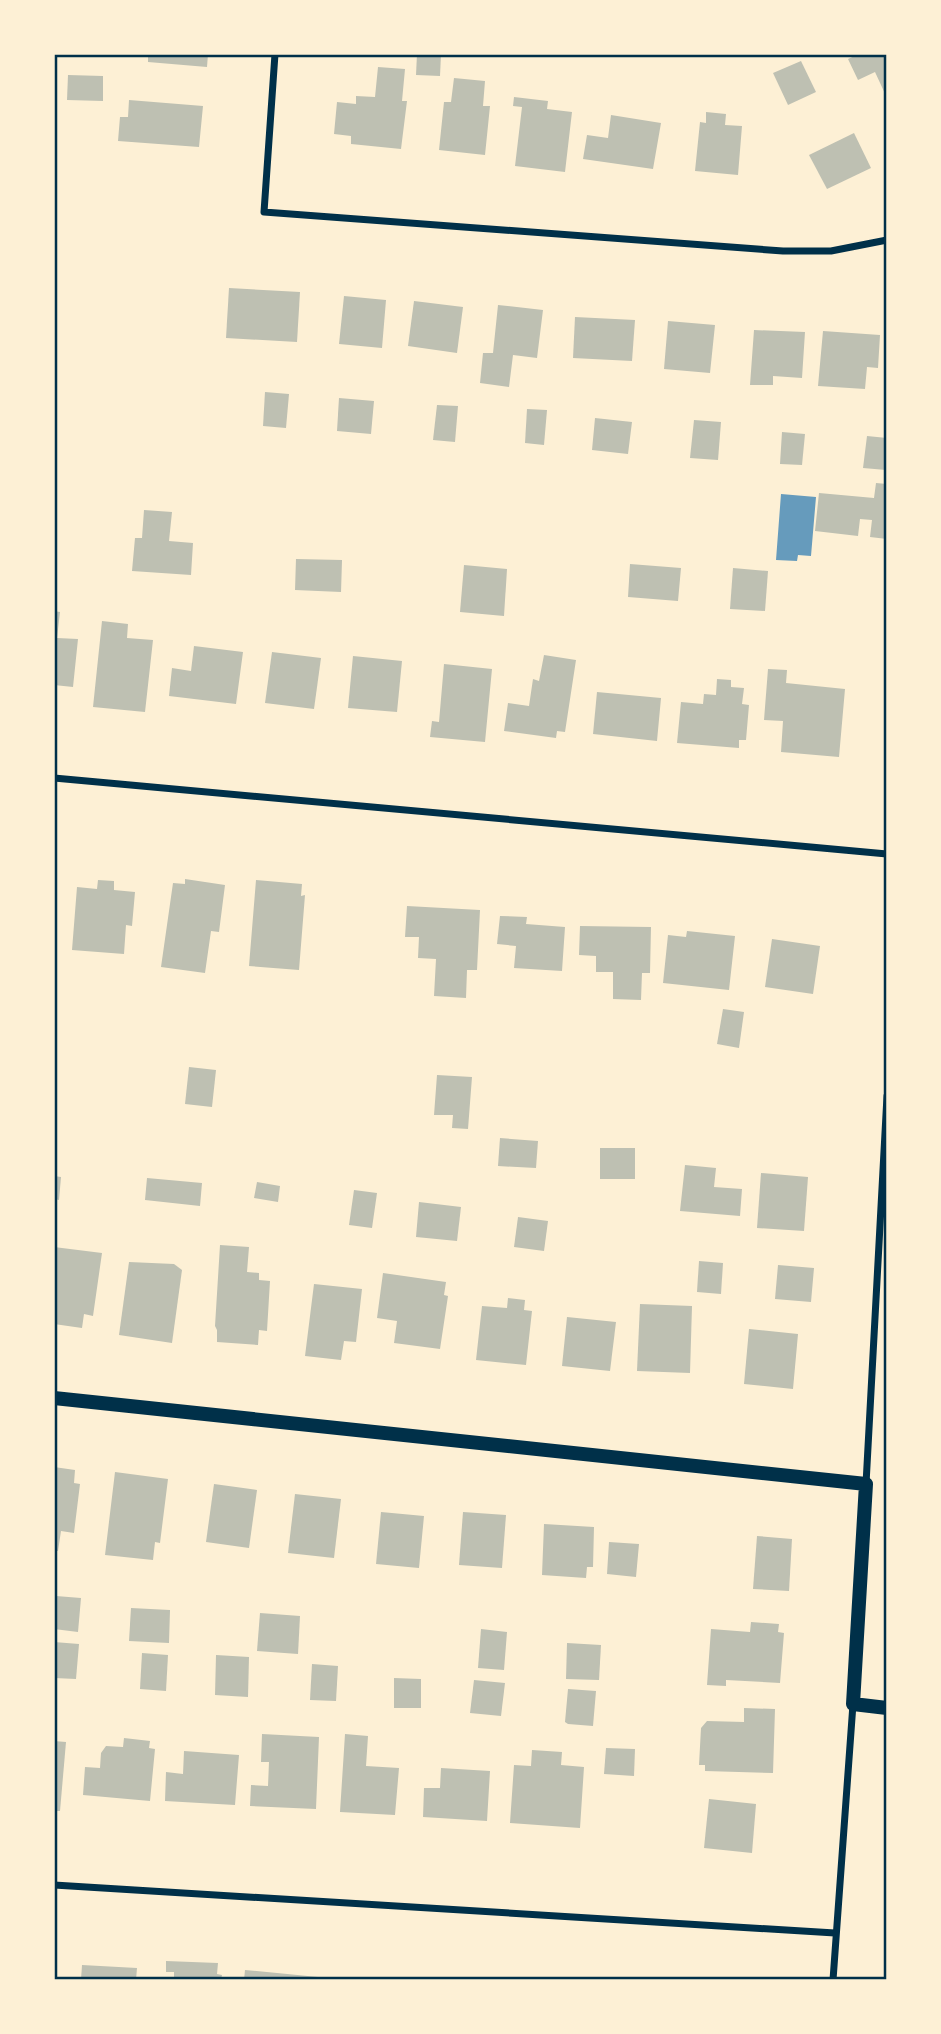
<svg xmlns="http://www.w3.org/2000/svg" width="941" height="2034" font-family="'Alegreya Sans',sans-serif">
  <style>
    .water { fill: #669bbc }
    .building { fill: #bec0b2 }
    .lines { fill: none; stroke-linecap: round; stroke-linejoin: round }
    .minor { stroke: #003049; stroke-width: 7 }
    .secondary { stroke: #003049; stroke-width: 14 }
    .neatline { fill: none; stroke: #003049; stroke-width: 2.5 }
  </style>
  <rect width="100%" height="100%" fill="#fdf0d5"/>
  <!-- water -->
  <polygon class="water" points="781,494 816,497 811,556 798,555 797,561 776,560"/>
  <!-- building -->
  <g class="building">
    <polygon points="148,54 208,54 207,67 148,62"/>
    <polygon points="417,54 441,54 440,76 416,75"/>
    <polygon points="859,54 887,54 887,98 875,72 858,80 848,59"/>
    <polygon points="801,61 816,92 788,105 773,73"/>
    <polygon points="378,67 405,69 402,101 407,101 401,149 351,144 351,136 334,134 337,102 356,104 356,96 375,97"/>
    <polygon points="68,75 103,76 103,101 67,100"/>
    <polygon points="454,78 485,81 483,106 490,106 485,155 439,150 444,102 451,102"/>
    <polygon points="514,97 548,101 547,109 572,112 565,172 515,166 522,107 513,106"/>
    <polygon points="129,100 203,106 199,147 118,141 120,117 128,117"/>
    <polygon points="706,112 726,114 725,125 742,126 738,175 695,171 700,122 706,123"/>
    <polygon points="611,115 661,123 653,169 583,159 587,135 608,138"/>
    <polygon points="854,133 871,168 827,189 809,155"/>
    <polygon points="229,288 300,292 297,342 226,338"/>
    <polygon points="344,296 386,300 382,348 339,344"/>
    <polygon points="414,301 463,307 457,353 408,346"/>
    <polygon points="498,305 543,310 537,358 513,355 509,387 480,383 483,353 493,353"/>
    <polygon points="575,317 635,320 632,361 573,358"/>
    <polygon points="668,321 715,325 710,373 664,369"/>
    <polygon points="754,330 805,332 802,378 773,376 773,385 750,385"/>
    <polygon points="823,331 880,335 878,368 867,367 865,389 818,386"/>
    <polygon points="265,392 289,394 286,428 263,426"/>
    <polygon points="339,398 374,401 371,434 337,431"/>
    <polygon points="437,405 458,406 455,442 433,440"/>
    <polygon points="527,409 547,410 544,445 525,443"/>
    <polygon points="595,418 632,422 628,454 592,450"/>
    <polygon points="694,420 721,422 718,460 690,458"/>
    <polygon points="782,432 805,434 802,465 780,464"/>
    <polygon points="867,436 887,438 886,470 863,468"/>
    <polygon points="876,483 887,484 887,539 870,537 872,520 860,519 858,536 815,531 819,493 874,498"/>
    <polygon points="144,510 172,512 169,541 193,543 191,575 132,571 135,538 142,538"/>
    <polygon points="296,559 342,560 341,592 295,590"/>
    <polygon points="630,564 681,568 678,601 628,597"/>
    <polygon points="464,565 507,569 504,616 460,612"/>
    <polygon points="733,568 768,571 765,611 730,609"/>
    <polygon points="54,611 60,612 57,638 78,639 73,687 54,685"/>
    <polygon points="102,621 128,624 127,638 153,640 145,712 93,707"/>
    <polygon points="194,646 243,652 236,704 169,696 172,668 191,671"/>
    <polygon points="272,652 321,658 314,709 265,703"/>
    <polygon points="544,655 576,660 565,732 557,731 556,738 504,731 508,703 529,706 533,679 539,681"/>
    <polygon points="353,656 402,661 397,712 348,708"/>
    <polygon points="444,664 492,669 485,742 430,737 432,721 439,722"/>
    <polygon points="768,669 787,670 786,683 845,689 839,757 781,752 783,721 764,720"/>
    <polygon points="717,679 731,680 731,687 744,688 742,704 749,705 746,740 739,740 739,748 677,743 681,702 703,704 704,694 716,695"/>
    <polygon points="597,692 661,698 657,741 593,734"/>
    <polygon points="185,879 225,885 219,932 211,931 205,973 161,967 173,883 185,884"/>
    <polygon points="98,880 114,881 114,890 135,892 132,926 126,925 124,954 72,950 77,887 97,889"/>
    <polygon points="256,880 302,884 301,896 305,895 299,970 249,966"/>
    <polygon points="407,906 480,910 477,970 467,970 466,998 434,996 436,959 418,958 419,937 405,937"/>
    <polygon points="500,916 527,917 526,924 565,927 562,971 514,968 516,946 497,944"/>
    <polygon points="580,926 651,927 650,973 642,973 641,1000 613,999 613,972 596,972 596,956 579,955"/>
    <polygon points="687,931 735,936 729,990 663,983 668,935 686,937"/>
    <polygon points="772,939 820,946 813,994 765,987"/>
    <polygon points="723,1009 744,1012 739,1048 717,1044"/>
    <polygon points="189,1067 216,1070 212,1107 185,1104"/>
    <polygon points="437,1075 472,1077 468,1129 452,1128 453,1115 434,1115"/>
    <polygon points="500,1138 538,1141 536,1168 498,1166"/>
    <rect x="600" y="1148" width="35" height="31"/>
    <polygon points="685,1165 716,1168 714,1187 742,1189 740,1216 680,1211"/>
    <polygon points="761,1173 808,1177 804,1231 757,1228"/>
    <polygon points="54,1176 61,1177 59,1200 54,1199"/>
    <polygon points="147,1178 202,1183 200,1206 145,1200"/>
    <polygon points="257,1182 280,1186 278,1202 254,1198"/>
    <polygon points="354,1190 377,1193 372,1228 349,1225"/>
    <polygon points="419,1202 461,1207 457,1241 416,1237"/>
    <polygon points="518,1217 548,1221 544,1251 514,1247"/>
    <polygon points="220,1245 249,1247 247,1272 259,1273 259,1280 270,1281 267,1331 259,1330 258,1345 217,1342 217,1330 215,1326"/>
    <polygon points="54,1247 102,1253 93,1316 84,1314 82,1328 54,1324"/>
    <polygon points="699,1261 723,1263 721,1294 697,1292"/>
    <polygon points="129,1262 174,1264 182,1270 172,1343 119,1335"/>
    <polygon points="778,1265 814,1268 811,1302 775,1299"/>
    <polygon points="383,1273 446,1282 444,1295 448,1296 440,1349 394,1343 397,1321 377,1318"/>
    <polygon points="314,1284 362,1289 356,1342 344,1341 341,1360 305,1356"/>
    <polygon points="508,1298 525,1300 524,1310 532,1311 526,1365 476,1360 482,1306 507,1308"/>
    <polygon points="640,1304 692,1306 690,1373 637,1371"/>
    <polygon points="567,1317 616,1322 610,1371 562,1366"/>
    <polygon points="749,1329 798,1334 793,1389 744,1384"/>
    <polygon points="54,1467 75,1470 74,1483 80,1484 74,1533 61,1531 58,1551 54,1551"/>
    <polygon points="115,1472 168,1479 160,1543 155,1542 153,1560 105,1555"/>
    <polygon points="214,1484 257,1490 249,1548 206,1542"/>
    <polygon points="295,1494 341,1499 334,1558 288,1553"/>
    <polygon points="381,1512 424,1516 419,1568 376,1564"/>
    <polygon points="463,1512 506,1515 502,1568 459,1565"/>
    <polygon points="544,1524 594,1527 593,1567 587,1567 586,1578 542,1575"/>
    <polygon points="757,1536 792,1539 789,1591 753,1589"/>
    <polygon points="609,1542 639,1544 636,1577 607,1574"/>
    <polygon points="56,1596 81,1598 78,1632 54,1629"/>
    <polygon points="131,1608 170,1610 169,1643 129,1641"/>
    <polygon points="260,1613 300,1616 298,1654 257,1651"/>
    <polygon points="751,1622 779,1624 778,1632 784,1633 780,1683 726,1680 726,1686 707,1685 711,1629 750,1632"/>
    <polygon points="481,1629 507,1632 504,1670 478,1668"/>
    <polygon points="54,1642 79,1644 76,1679 54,1678"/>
    <polygon points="567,1643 601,1645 599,1680 566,1679"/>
    <polygon points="142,1653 168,1655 166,1691 140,1689"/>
    <polygon points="216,1655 249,1657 248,1697 215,1695"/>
    <polygon points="312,1664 338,1666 336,1701 310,1700"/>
    <polygon points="394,1678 421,1679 421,1708 394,1708"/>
    <polygon points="474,1680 505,1683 501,1716 470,1713"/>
    <polygon points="568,1689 596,1691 593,1726 568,1724 565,1722"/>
    <polygon points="744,1708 775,1709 773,1773 705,1771 705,1765 699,1765 701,1728 707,1721 744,1722"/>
    <polygon points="262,1734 319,1737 316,1809 250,1806 251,1785 268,1786 269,1762 261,1762"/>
    <polygon points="345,1734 368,1736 366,1766 399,1768 395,1815 340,1812"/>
    <polygon points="124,1738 150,1741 149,1748 155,1749 150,1801 83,1795 85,1767 100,1768 101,1753 106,1746 123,1747"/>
    <polygon points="54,1741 66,1742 60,1811 54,1811"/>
    <polygon points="606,1748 635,1749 634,1776 604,1774"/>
    <polygon points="532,1750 562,1752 561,1765 584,1767 580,1828 510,1823 514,1765 531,1766"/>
    <polygon points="184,1751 239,1755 235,1805 165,1801 166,1772 183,1774"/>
    <polygon points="441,1768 490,1771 487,1821 423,1817 424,1788 440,1788"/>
    <polygon points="709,1799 756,1804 752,1853 704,1848"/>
    <polygon points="166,1961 218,1963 217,1974 222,1975 221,1980 174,1980 174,1972 166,1972"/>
    <polygon points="82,1965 137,1968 136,1980 81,1980"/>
    <polygon points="245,1970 318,1977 318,1980 244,1980"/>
  </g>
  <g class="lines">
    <!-- minor -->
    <g class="minor">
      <polyline points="275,54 264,212 783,251 831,251 887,240"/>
      <polyline points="54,778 887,854"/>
      <polyline points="866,1484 887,1096"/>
      <polyline points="54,1885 835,1933"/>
      <polyline points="833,1980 853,1704"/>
    </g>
    <!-- secondary -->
    <polyline class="secondary" points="54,1398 866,1484 853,1704 887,1708"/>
  </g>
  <!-- border -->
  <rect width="941" height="2034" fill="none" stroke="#fdf0d5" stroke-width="112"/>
  <rect x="56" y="56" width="829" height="1922" class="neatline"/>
</svg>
